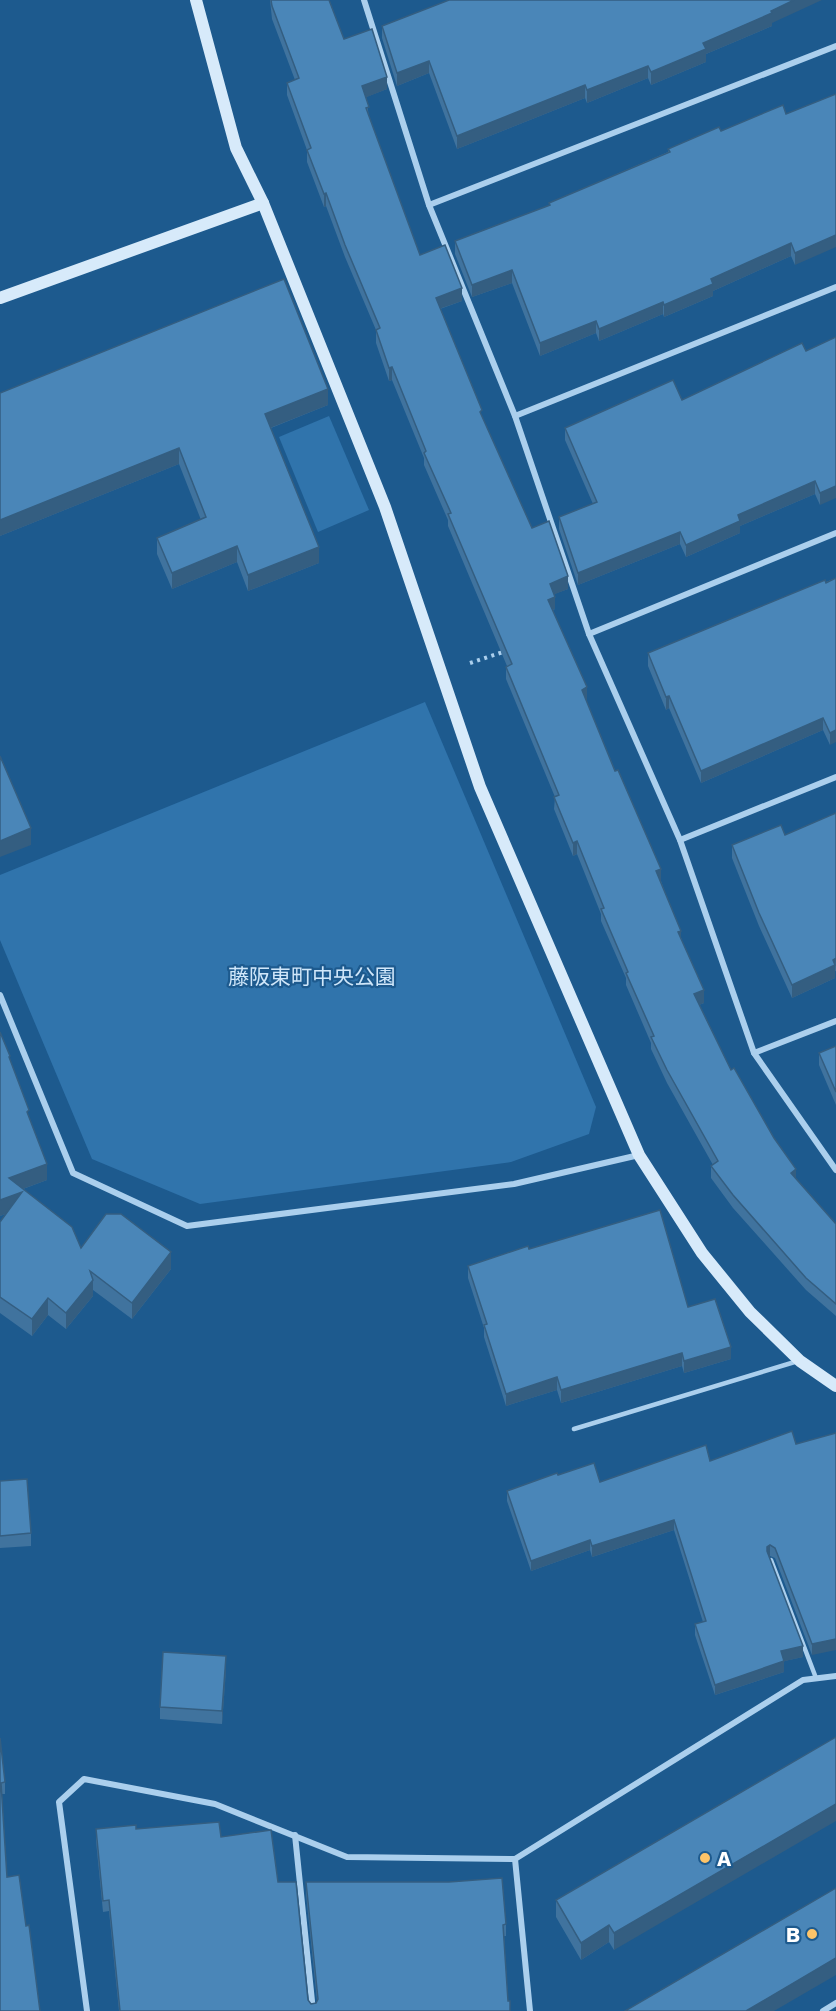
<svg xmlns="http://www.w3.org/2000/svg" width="836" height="2011" font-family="'Work Sans','Noto Sans JP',sans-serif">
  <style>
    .green { fill: #3074ac }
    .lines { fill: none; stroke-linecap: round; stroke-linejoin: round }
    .path { stroke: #abcfed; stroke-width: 4; stroke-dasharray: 3 4.5; stroke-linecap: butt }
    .lane { stroke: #abcfed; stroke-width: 4.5 }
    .street { stroke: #abcfed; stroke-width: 6 }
    .secondary { stroke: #d7eafa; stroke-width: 12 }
    .wall { fill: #40739e }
    .shaded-wall { fill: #345e81 }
    .building { fill: #4a86b8; stroke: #345e81; stroke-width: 1.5 }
    .poi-dot { fill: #fdc469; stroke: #1d5a8e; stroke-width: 2 }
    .labels { text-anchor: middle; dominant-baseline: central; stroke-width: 4.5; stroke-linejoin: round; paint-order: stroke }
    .park-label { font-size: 21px; fill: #d0e7fa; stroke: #1d5a8e }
    .poi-label { font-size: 21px; font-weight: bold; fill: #fff; stroke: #1d5a8e; text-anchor: start }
  </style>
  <rect width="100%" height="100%" fill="#1d5a8e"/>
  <!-- green -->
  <g class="green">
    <polygon points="329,416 369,510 318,532 279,437"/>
    <polygon points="425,702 596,1107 589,1134 511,1162 200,1204 92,1159 0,940 0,875"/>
  </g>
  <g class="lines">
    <!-- path -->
    <polyline class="path" points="470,663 506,651"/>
    <!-- lane -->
    <g class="lane">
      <polyline points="574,1429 798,1361"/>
      <polyline points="771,1560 816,1678"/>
    </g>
    <!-- street -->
    <g class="street">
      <polyline points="364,0 429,205 515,416 589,634 680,840 754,1053 836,1170"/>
      <polyline points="429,205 836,46"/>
      <polyline points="515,416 836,287"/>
      <polyline points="589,634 836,533"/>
      <polyline points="680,840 836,777"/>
      <polyline points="0,995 73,1173 187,1226 514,1184 639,1155"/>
      <polyline points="754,1053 836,1021"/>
      <polyline points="295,1835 313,2011"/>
      <polyline points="515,1859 530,2011"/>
      <polyline points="87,2011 59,1802 84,1779 215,1804 347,1857 515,1859 803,1680 836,1676"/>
      <polyline points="823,2011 836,2003"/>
    </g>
    <!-- secondary -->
    <g class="secondary">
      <polyline points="196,0 236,148 263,203 385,507 480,787 639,1155 702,1253 750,1312 800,1361 836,1386"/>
      <polyline points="0,298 263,203"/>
    </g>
  </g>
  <!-- wall -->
  <g class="wall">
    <polygon points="270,0 329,0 344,39 387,89 366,97 369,117 420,255 462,301 440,309 482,418 532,528 568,589 554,594 555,609 553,610 587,700 586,700 661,881 704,1003 699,1005 731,1070 796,1179 836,1224 836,1316 806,1290 733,1208 711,1178 711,1166 713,1165 667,1083 651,1049 651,1043 626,985 626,978 601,921 601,914 577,854 573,856 554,809 555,797 506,679 506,667 507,666 448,526 448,520 424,465 424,458 392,380 389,381 376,343 376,330 345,257 326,206 324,207 307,162 307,150 287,95 287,83 295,80 272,19"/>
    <polygon points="772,23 772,26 706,54 706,62 651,85 648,78 587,103 585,98 457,149 429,73 397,86 382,38 382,26"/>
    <polygon points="829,98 795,265 791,256 713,291 713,296 664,317 663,314 599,341 596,333 540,356 512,283 472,297 455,254 455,241 549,206 549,203 668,152 668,149 721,131 786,114"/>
    <polygon points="836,337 820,505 815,494 740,526 740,533 686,557 680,544 578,585 559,529 559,517 593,504 565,440 565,428 682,400 806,351"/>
    <polygon points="0,393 328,405 271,428 319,563 248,591 237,562 172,589 157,554 157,538 201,520 179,464 0,536"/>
    <polygon points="836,578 830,745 823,730 701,783 669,708 666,710 648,666 648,653"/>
    <polygon points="836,813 836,971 835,971 835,978 792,998 759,926 732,858 732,845 785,835"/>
    <polygon points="0,1032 29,1119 47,1180 23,1189 81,1248 171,1269 132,1319 93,1290 93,1296 66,1329 48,1315 32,1336 0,1313 0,1222 6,1214 0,1216"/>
    <polygon points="836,1046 836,1105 819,1065 819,1053"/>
    <polygon points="529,1249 688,1307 731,1359 684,1373 682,1366 561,1403 557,1390 506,1406 484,1337 484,1328 468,1278 468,1266"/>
    <polygon points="836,1433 812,1655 775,1558 770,1556 769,1556 803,1657 784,1661 784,1672 715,1695 695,1635 695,1624 703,1622 674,1530 592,1557 590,1550 531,1571 507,1501 507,1491 558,1475 600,1482 796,1444"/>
    <polygon points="0,1481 31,1533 31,1546 0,1548"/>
    <polygon points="226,1669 222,1724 160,1719 160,1707"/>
    <polygon points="836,1737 614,1950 609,1942 581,1960 556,1917 556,1900"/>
    <polygon points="0,1738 5,1782 5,1794 2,1794 7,1877 26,1926 0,2011"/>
    <polygon points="96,1829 136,1829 221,1837 278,1882 308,2000 311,2004 316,2003 317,2001 306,1894 306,1882 506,1924 506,1936 504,1936 508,2001 510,2011 119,2011 109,1911 103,1912 96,1841"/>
  </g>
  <!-- shaded-wall -->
  <g class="shaded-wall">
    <polygon points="794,0 822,0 772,23 772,26 706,54 706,62 651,85 651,72 703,43"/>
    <polygon points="429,61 429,73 397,86 397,73"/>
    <polygon points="648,66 648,78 587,103 587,90"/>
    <polygon points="387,77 387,89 362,99 362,86"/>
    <polygon points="585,85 585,98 457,149 457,136"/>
    <polygon points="326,193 326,206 324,207 324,194"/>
    <polygon points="836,235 836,247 795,265 795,253"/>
    <polygon points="791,243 791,256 713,291 713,296 664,317 664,305 711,279"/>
    <polygon points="512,270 512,283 472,297 472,285"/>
    <polygon points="462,288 462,301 436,310 436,298"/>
    <polygon points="663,302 663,314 599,341 599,329"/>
    <polygon points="596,321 596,333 540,356 540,343"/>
    <polygon points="392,367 392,380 389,381 389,368"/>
    <polygon points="328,389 328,405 265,430 265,414"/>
    <polygon points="179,448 179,464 0,536 0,520"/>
    <polygon points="815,481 815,494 740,526 740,533 686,557 686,545 738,515"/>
    <polygon points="836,486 836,498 820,505 820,493"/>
    <polygon points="680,532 680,544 578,585 578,573"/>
    <polygon points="237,546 237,562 172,589 172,573"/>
    <polygon points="319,547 319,563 248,591 248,575"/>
    <polygon points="568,576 568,589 550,596 550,584"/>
    <polygon points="555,597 555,609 548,612 548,600"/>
    <polygon points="587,687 587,700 582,702 582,690"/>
    <polygon points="669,696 669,708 666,710 666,697"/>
    <polygon points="823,718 823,730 701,783 701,771"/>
    <polygon points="836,730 836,742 830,745 830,733"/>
    <polygon points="31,828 31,845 0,857 0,841"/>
    <polygon points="577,841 577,854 573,856 573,843"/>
    <polygon points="661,869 661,881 656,883 656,871"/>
    <polygon points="681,931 681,943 678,932"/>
    <polygon points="836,958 835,978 792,998 792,985"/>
    <polygon points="704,990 704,1003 694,1007 694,994"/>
    <polygon points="47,1164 47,1180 9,1194 9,1178"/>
    <polygon points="796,1169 796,1182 791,1173"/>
    <polygon points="22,1192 22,1208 0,1216 0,1200"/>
    <polygon points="171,1252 171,1269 132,1319 132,1303"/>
    <polygon points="93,1280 93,1296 66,1329 66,1313"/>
    <polygon points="48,1298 48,1315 32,1336 32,1319"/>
    <polygon points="731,1347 731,1359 684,1373 684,1361"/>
    <polygon points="682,1353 682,1366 561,1403 561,1390"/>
    <polygon points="557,1377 557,1390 506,1406 506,1394"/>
    <polygon points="674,1520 674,1530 592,1557 592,1546"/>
    <polygon points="590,1540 590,1550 531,1571 531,1561"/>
    <polygon points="770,1545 770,1556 767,1558 767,1547"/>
    <polygon points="836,1639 836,1650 812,1655 812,1644"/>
    <polygon points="803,1646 803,1657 781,1662 781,1651"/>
    <polygon points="226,1656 226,1669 222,1724 222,1711"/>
    <polygon points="784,1661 784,1672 715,1695 715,1685"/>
    <polygon points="836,1804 836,1821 614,1950 614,1933"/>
    <polygon points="609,1925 609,1942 581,1960 581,1943"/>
    <polygon points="836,1958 836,1975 774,2011 746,2011"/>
  </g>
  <!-- building -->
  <g class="building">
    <polygon points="271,0 329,0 344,39 372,29 387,77 362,86 369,107 366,108 420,255 445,245 462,288 436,298 482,410 480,412 532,528 549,521 568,576 550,584 555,597 548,600 587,687 582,690 615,771 618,770 661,869 656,871 681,931 678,932 704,990 694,994 731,1070 734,1068 774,1138 796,1169 791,1173 836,1224 836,1304 806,1278 733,1195 711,1166 718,1161 667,1070 651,1037 654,1036 626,973 628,972 601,909 604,908 577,841 573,843 554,797 559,795 506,667 512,664 448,514 451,513 424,453 426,451 392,367 389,368 376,330 380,328 345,245 326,193 324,194 307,150 311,148 287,83 299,78 272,6"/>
    <polygon points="449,0 794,0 771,11 772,13 703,43 706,49 651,72 648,66 587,90 585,85 457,136 429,61 397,73 382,26"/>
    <polygon points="836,94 836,235 795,253 791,243 711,279 713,284 664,305 663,302 599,329 596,321 540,343 512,270 472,285 455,241 550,205 549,203 670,152 668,149 719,127 721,131 783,105 786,114"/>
    <polygon points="284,279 328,389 265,414 319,547 248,575 237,546 172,573 157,538 206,517 179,448 0,520 0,393"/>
    <polygon points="836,337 836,486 820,493 815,481 738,515 740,521 686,545 680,532 578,573 559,517 597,502 565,428 673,380 682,400 802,343 806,351"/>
    <polygon points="836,578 836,730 830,733 823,718 701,771 669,696 666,697 648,653 825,580 826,583"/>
    <polygon points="0,756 31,828 0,841"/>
    <polygon points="836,813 836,958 833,960 835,965 792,985 759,913 732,845 781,825 785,835"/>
    <polygon points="0,1032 10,1056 9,1057 29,1110 27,1112 47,1164 9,1178 72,1227 81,1248 106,1214 121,1214 171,1252 132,1303 90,1271 93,1280 66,1313 48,1298 32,1319 0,1297 0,1222 22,1192 0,1200"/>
    <polygon points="836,1046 836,1092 819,1053"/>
    <polygon points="660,1210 688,1307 715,1299 731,1347 684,1361 682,1353 561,1390 557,1377 506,1394 484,1325 487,1324 468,1266 528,1246 529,1249"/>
    <polygon points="792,1431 796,1444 836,1433 836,1639 812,1644 775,1548 770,1545 767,1547 767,1551 803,1646 781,1651 784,1661 715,1685 695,1624 706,1621 674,1520 592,1546 590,1540 531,1561 507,1491 557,1473 558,1475 594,1463 600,1482 706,1445 710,1461"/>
    <polygon points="27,1479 31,1533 0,1536 0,1481"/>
    <polygon points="163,1652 226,1656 222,1711 160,1707"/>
    <polygon points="836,1737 836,1804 614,1933 609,1925 581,1943 556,1900"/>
    <polygon points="0,1738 5,1782 1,1783 7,1877 19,1875 26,1926 29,1925 40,2011 0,2011"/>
    <polygon points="219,1822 221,1837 271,1830 278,1882 296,1882 308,2000 311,2004 316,2003 318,1999 306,1882 449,1882 502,1878 506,1924 503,1925 508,2001 510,2001 510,2011 120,2011 109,1900 103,1901 96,1829 136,1825 136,1829"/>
    <polygon points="836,1888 836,1958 746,2011 625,2011"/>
  </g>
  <!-- markers -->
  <g class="poi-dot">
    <circle cx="705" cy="1858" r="6"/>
    <circle cx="812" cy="1934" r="6"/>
  </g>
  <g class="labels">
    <!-- park labels -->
    <g class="park-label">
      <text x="312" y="976">藤阪東町中央公園</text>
    </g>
    <!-- poi labels -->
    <g class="poi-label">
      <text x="717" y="1858">A</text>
      <text x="800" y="1934" text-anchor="end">B</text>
    </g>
  </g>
</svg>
